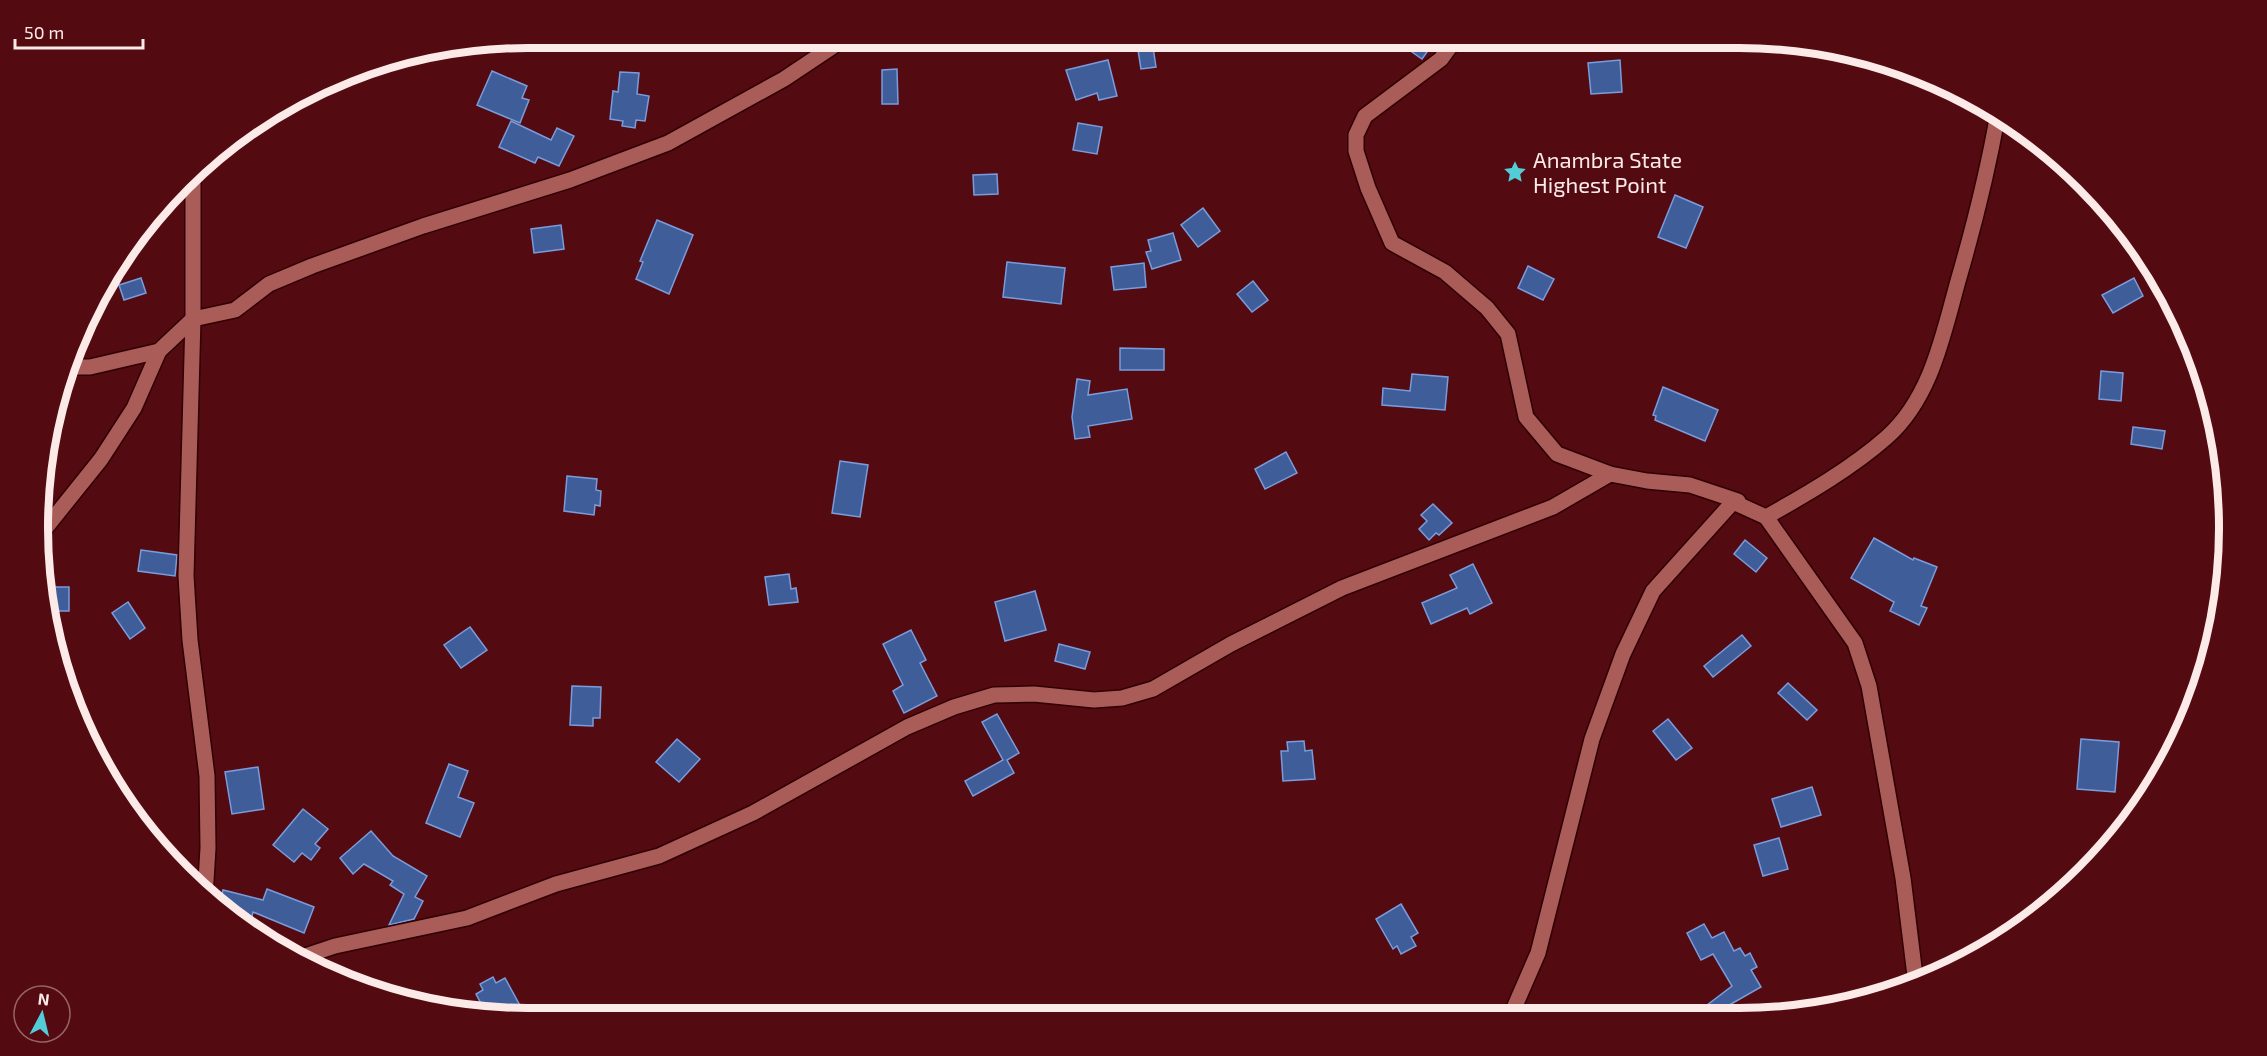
<svg xmlns="http://www.w3.org/2000/svg" width="2267" height="1056" font-family="'Exo 2',sans-serif">
  <style>
    .building { fill: #3f5d99; stroke: #7a9cdd; stroke-width: 1.5 }
    .lines { fill: none; stroke-linecap: round; stroke-linejoin: round }
    .street-casing { stroke: #300002; stroke-width: 18 }
    .street { stroke: #aa5c59; stroke-width: 15 }
    .labels { text-anchor: middle; dominant-baseline: central; stroke-width: 5; stroke-linejoin: round; paint-order: stroke }
    .poi-label { font-size: 22px; fill: #fceae8; stroke: #530b11; text-anchor: start }
    .rim { fill: none; stroke: #fceae8; stroke-width: 8 }
  </style>
  <rect width="100%" height="100%" fill="#530b11"/>
  <!-- building -->
  <g class="building">
    <polygon points="1392,38 1437,38 1422,59"/>
    <polygon points="1153,47 1156,67 1141,69 1138,50"/>
    <polygon points="1108,60 1117,96 1099,100 1097,93 1076,100 1066,70"/>
    <polygon points="1620,60 1622,92 1591,94 1588,63"/>
    <polygon points="897,69 898,104 882,104 882,70"/>
    <polygon points="492,71 527,86 522,98 529,100 520,123 477,105"/>
    <polygon points="620,72 639,73 637,94 649,96 645,121 636,120 635,128 622,126 623,121 610,119 613,91 618,92"/>
    <polygon points="511,121 551,140 557,128 574,136 559,166 538,157 535,163 499,147"/>
    <polygon points="1078,123 1102,127 1097,154 1073,150"/>
    <polygon points="997,174 998,194 974,195 973,175"/>
    <polygon points="1675,195 1703,207 1686,248 1658,237"/>
    <polygon points="1203,208 1220,231 1198,247 1181,225"/>
    <polygon points="657,220 693,235 669,294 636,279 643,262 640,261"/>
    <polygon points="561,225 564,249 534,253 531,229"/>
    <polygon points="1173,233 1181,260 1152,269 1146,252 1151,251 1148,240"/>
    <polygon points="1007,262 1065,268 1061,304 1003,297"/>
    <polygon points="1144,263 1146,287 1114,290 1111,267"/>
    <polygon points="1528,266 1554,279 1543,300 1518,288"/>
    <polygon points="141,278 146,293 124,300 119,285"/>
    <polygon points="2134,278 2143,296 2113,313 2102,295"/>
    <polygon points="1253,281 1268,300 1252,312 1237,294"/>
    <polygon points="1120,348 1164,349 1164,370 1120,370"/>
    <polygon points="2101,371 2123,373 2121,401 2099,399"/>
    <polygon points="1412,374 1448,377 1445,410 1382,405 1383,388 1410,391"/>
    <polygon points="1077,379 1090,381 1088,395 1127,389 1132,419 1088,426 1090,437 1075,439 1072,417"/>
    <polygon points="1663,387 1718,410 1705,441 1655,420 1656,416 1653,415"/>
    <polygon points="2133,427 2165,431 2162,449 2131,444"/>
    <polygon points="1286,452 1297,473 1265,489 1255,469"/>
    <polygon points="840,461 868,465 860,517 832,513"/>
    <polygon points="567,476 597,479 596,490 601,491 600,506 595,505 594,515 564,511"/>
    <polygon points="1433,504 1452,523 1439,535 1436,533 1429,540 1419,529 1427,521 1421,515"/>
    <polygon points="1874,538 1913,560 1914,558 1937,567 1921,606 1927,608 1919,625 1890,611 1894,602 1851,578"/>
    <polygon points="1745,540 1767,558 1756,572 1734,554"/>
    <polygon points="141,550 177,555 175,576 138,571"/>
    <polygon points="1473,564 1492,603 1470,614 1467,608 1431,624 1422,603 1457,588 1450,575"/>
    <polygon points="789,574 791,589 796,588 798,602 769,605 765,577"/>
    <polygon points="42,587 69,587 69,611 46,611"/>
    <polygon points="1035,591 1046,630 1005,641 995,602"/>
    <polygon points="128,602 145,628 130,639 112,613"/>
    <polygon points="470,627 487,650 461,668 444,645"/>
    <polygon points="911,630 926,660 920,663 937,696 904,713 893,691 903,685 883,644"/>
    <polygon points="1742,635 1751,646 1713,677 1704,666"/>
    <polygon points="1059,644 1090,652 1085,669 1055,661"/>
    <polygon points="1788,683 1817,710 1807,720 1778,693"/>
    <polygon points="572,686 601,687 600,718 593,718 593,726 570,725"/>
    <polygon points="997,714 1019,753 1007,760 1014,773 973,796 965,781 1003,760 982,722"/>
    <polygon points="1668,719 1692,748 1676,760 1653,731"/>
    <polygon points="677,739 700,759 679,782 656,762"/>
    <polygon points="2081,739 2119,742 2115,792 2077,789"/>
    <polygon points="1304,741 1305,751 1312,750 1315,779 1283,781 1281,751 1288,751 1287,742"/>
    <polygon points="449,764 468,771 458,797 474,803 460,837 426,823"/>
    <polygon points="258,767 264,809 232,814 225,772"/>
    <polygon points="1812,787 1821,815 1781,827 1772,799"/>
    <polygon points="303,809 328,829 315,844 320,848 311,860 302,853 294,862 273,845"/>
    <polygon points="371,831 393,856 427,876 415,897 423,901 414,919 389,925 404,894 390,885 393,881 364,864 353,874 340,858"/>
    <polygon points="1779,838 1788,869 1763,876 1754,845"/>
    <polygon points="267,889 314,907 304,933 253,912 250,925 219,906 223,890 263,900"/>
    <polygon points="1401,904 1418,933 1411,937 1416,946 1401,954 1397,946 1393,949 1376,919"/>
    <polygon points="1704,924 1712,938 1724,932 1734,951 1740,948 1745,956 1750,953 1757,967 1751,970 1761,987 1724,1008 1729,1014 1694,1015 1732,986 1713,954 1701,960 1687,933"/>
    <polygon points="493,977 496,983 505,978 523,1011 512,1017 487,1015 476,994 483,990 480,984"/>
  </g>
  <g class="lines">
    <!-- street casing -->
    <g class="street-casing">
      <g id="street">
        <polyline points="1463,38 1454,41 1441,59 1365,116 1356,135 1356,151 1368,188 1392,243 1445,272 1487,308 1508,334 1526,417 1557,454 1610,474"/>
        <polyline points="193,173 193,319 186,576 190,640 207,776 208,848 205,897"/>
        <polyline points="71,367 90,367 159,351 193,319 235,310 269,284 312,266 423,226 570,180 668,143 784,79 832,47 837,38"/>
        <polyline points="1766,517 1855,643 1869,686 1903,878 1916,984"/>
        <polyline points="44,530 101,459 134,408 159,351"/>
        <polyline points="302,957 335,946 467,918 556,884 659,856 753,813 907,727 954,707 994,695 1034,694 1094,700 1122,698 1153,689 1231,644 1342,588 1553,507 1610,474 1647,481 1690,485 1738,501 1733,502"/>
        <path d="M1511 1015 1538 953 1592 739 1623 654 1653 591 1733 502 1766 517C1807 494 1852 468 1887 437 1931 398 1943 335 1958 281 1974 226 1988 170 1998 113"/>
      </g>
    </g>
    <!-- street -->
    <use href="#street" class="street"/>
  </g>
  <!-- icons -->
  <defs>
    <g id="sight-bare" transform="scale(1.8)"><path d="M0-6L1.8-2.2L6-1.7L2.9 1.2L3.7 5.4L0 3.3L-3.7 5.4L-2.9 1.2L-6-1.7L-1.8-2.2Z" fill="#52ccd6" stroke="#530b11" stroke-width="2.5" paint-order="stroke"/></g>
  </defs>
  <g fill-rule="evenodd">
    <use href="#sight-bare" x="1515" y="172"/>
  </g>
  <g class="labels">
    <!-- poi labels -->
    <g class="poi-label">
      <text x="1533" y="159">Anambra State<tspan x="1533" dy="25">Highest Point</tspan></text>
    </g>
  </g>
  <!-- crop -->
  <path d="M0 0H2267V1056H0ZM528 48H1739A480 480 0 0 1 2219 528V528A480 480 0 0 1 1739 1008H528A480 480 0 0 1 48 528V528A480 480 0 0 1 528 48Z" fill="#530b11" fill-rule="evenodd"/>
  <path class="rim" d="M528 48H1739A480 480 0 0 1 2219 528V528A480 480 0 0 1 1739 1008H528A480 480 0 0 1 48 528V528A480 480 0 0 1 528 48Z"/>
  <!-- north arrow -->
  <g transform="translate(42 1014) rotate(7)"><circle r="28" fill="#530b11" stroke="#976467" stroke-width="1.5"/>
  <path d="M0-4.5L10 22L0 15L-10 22Z" fill="#52ccd6"/>
  <text y="-9" font-size="16" font-weight="bold" text-anchor="middle" fill="#fceae8">N</text>
  </g>
  <!-- scale -->
  <path d="M15 39v9h128v-9" fill="none" stroke="#fceae8" stroke-width="3"/>
  <text x="24" y="39" font-size="18" fill="#fceae8" stroke="#530b11" stroke-width="4.5" paint-order="stroke">50 m</text>
</svg>
